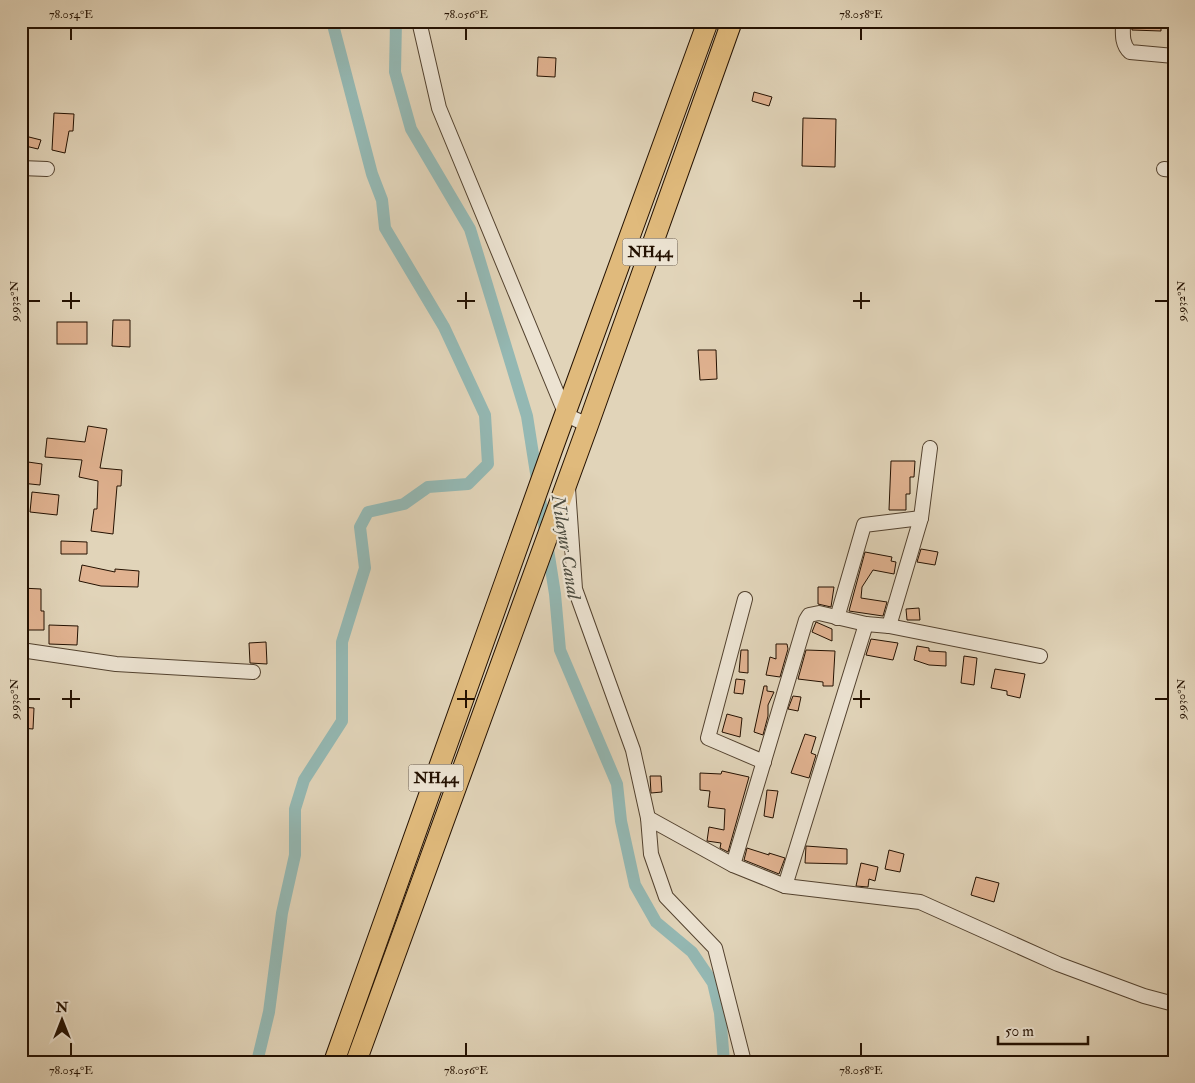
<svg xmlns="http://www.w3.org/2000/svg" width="1195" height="1083" font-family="'IM FELL Double Pica',serif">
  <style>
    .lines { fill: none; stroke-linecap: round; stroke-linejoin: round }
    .canal { stroke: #94b8b3; stroke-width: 12 }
    .building { fill: #e0b290; stroke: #241101 }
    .minor-casing { stroke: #53422f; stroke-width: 16 }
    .highway-casing { stroke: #241101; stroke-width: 22 }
    .minor { stroke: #ece3d2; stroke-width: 14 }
    .highway { stroke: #e0ba7c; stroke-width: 20 }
    .ticks { fill: none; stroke: #241101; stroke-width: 2 }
    .labels { text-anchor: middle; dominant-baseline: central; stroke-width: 4.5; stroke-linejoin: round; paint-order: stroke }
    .shield { fill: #ece3d2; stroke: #605040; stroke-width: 1 }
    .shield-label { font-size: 16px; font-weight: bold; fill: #241101 }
    .water-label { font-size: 19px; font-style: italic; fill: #4b4b3f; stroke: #ece3d2 }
    .neatline { fill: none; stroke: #241101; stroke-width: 2 }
    .ticks-label { font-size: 12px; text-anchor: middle; fill: #241101 }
  </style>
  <rect width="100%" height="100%" fill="#e1d4b9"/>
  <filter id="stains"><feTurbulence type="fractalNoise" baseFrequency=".004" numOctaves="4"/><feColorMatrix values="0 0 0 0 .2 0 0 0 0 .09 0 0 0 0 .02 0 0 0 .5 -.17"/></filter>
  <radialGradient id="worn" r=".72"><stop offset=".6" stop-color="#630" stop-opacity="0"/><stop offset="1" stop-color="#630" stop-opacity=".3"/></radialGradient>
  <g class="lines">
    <!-- canal -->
    <g class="canal">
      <polyline points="396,21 395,72 411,129 470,229 527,416 555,594 560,650 617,784 621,821 635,885 656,922 692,952 713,983 720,1013 724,1062"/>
      <polyline points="257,1062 269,1012 282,913 295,855 295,809 304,780 342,721 342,642 365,568 360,527 368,512 404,504 428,487 468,484 488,464 485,415 444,327 385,228 382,200 372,174 332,21"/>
    </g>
  </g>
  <!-- building -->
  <g class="building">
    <polygon points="1132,21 1161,21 1161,31 1132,30"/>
    <polygon points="538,57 556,58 555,77 537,76"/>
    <polygon points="754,92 772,97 769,106 752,101"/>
    <polygon points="54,113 74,114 73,131 69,131 65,153 52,150"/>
    <polygon points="803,118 836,119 835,167 802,166"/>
    <polygon points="21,135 41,140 38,149 21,145"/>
    <polygon points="113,320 130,320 130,347 112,346"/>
    <rect x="57" y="322" width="30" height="22"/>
    <polygon points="698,350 716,350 717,379 700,380"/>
    <polygon points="88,426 107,429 100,468 122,470 121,486 117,486 113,534 91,531 94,509 97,509 98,481 79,477 82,460 45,457 47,438 85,442"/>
    <polygon points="21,461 42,464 40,485 21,483"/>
    <polygon points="891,461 915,461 914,477 910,477 910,494 906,494 906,510 889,510"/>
    <polygon points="32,492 59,495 57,515 30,512"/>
    <polygon points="61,541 87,542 87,554 61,554"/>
    <polygon points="921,549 938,552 935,565 917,562"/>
    <polygon points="865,552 892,557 891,561 896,562 894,574 873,570 862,587 861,598 887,602 883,616 849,611"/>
    <polygon points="82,565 115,572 115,569 139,571 138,587 101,586 79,581"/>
    <polygon points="818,587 834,587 831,607 818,604"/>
    <polygon points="21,588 41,589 41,611 44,611 44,630 21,630"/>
    <polygon points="919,608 920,620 907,620 906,609"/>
    <polygon points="816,622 832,629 832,641 812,632"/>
    <polygon points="49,625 78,626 77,645 49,644"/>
    <polygon points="871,639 898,643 893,660 866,655"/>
    <polygon points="266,642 267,664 250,663 249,643"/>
    <polygon points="776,644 787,644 788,649 780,677 766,675 770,657 776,659"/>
    <polygon points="917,646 929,648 929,651 946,652 946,666 929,665 914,660"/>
    <polygon points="741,650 748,650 748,673 739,672"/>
    <polygon points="806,650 835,651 833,686 823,686 823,682 798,679"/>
    <polygon points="964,656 977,658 974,685 961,683"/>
    <polygon points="995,669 1025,674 1020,698 1007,695 1007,691 991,688"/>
    <polygon points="736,679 745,680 743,694 734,693"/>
    <polygon points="764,686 767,686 767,691 774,692 768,705 768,716 763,735 754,732"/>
    <polygon points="793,696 801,697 798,711 788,709"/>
    <polygon points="21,707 34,708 33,729 21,728"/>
    <polygon points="727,714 742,718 740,737 722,732"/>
    <polygon points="805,734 816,737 811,753 816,755 809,778 791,773"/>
    <polygon points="722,771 749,777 728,852 720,848 721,843 707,841 709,827 724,830 725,809 708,807 710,791 700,790 700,773 721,774"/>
    <polygon points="650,776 661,776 662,792 651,793"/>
    <polygon points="767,790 778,791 773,818 764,816"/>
    <polygon points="806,846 847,849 847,864 805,863"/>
    <polygon points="747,848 769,855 769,853 785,858 779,874 744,860"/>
    <polygon points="889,850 904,854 900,872 885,869"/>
    <polygon points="861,863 878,867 875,881 869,879 868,887 856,886"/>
    <polygon points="976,877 999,883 994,902 971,895"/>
  </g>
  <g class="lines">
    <!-- minor casing -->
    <g class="minor-casing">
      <g id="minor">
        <polyline points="419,21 439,108 566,415 588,425"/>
        <path d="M1123 21C1123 32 1121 44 1130 52L1174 56"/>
        <polyline points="21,168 47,169"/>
        <polyline points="1164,169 1174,170"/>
        <polyline points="568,488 575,589 633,750 648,818 651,854 666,897 715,948 744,1062"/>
        <polyline points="745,599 708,738 764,762"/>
        <polyline points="837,618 864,525 921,518"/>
        <polyline points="889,626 921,518 930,448"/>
        <polyline points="21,650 116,664 253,672"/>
        <polyline points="648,818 733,865 785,886 920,902 1058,964 1144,996 1174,1004"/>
        <polyline points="733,865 806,620 809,615 819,613 866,624 889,626 1040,656"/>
        <polyline points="785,886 866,624"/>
      </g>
    </g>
    <!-- highway casing -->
    <g class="highway-casing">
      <g id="highway">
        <polyline points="334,1062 552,450 708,21"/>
        <polyline points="356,1062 588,425 732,21"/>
      </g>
    </g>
    <!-- minor -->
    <use href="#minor" class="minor"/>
    <!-- highway -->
    <use href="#highway" class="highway"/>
  </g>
  <!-- ticks -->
  <path class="ticks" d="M71 28V40M466 28V40M861 28V40M71 292V309M466 292V309M861 292V309M28 301H40M62 301H80M457 301H475M853 301H870M1155 301H1168M71 690V708M466 690V708M861 690V708M28 699H40M62 699H80M457 699H475M853 699H870M1155 699H1168M71 1043V1056M466 1043V1056M861 1043V1056"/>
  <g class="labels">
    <!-- shield labels -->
    <g class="shield">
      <rect x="622.5" y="238.5" width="55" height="27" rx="4"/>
      <rect x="408.5" y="764.5" width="55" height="27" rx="4"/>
    </g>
    <g class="shield-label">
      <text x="650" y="252">NH44</text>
      <text x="436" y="778">NH44</text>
    </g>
    <!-- water labels -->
    <g class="water-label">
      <text transform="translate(566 547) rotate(81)">Nilayur Canal</text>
    </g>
  </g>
  <!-- margin -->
  <rect width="1195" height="1083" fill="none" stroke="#e1d4b9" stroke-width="55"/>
  <!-- north arrow -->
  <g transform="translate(62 1020)" stroke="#ece3d2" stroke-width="4" paint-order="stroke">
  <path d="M0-4L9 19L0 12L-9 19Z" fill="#241101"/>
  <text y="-8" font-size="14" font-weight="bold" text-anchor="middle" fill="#241101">N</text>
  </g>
  <!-- scale -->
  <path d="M998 1036v8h90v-8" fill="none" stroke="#241101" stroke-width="2.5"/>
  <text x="1005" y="1036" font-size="15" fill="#241101" stroke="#ece3d2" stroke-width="4" paint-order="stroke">50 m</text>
  <rect x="28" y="28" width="1140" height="1028" class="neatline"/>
  <g class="ticks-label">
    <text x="71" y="18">78.054°E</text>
    <text x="466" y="18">78.056°E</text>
    <text x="861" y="18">78.058°E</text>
    <text transform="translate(14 301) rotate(-90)" y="4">9.932°N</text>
    <text transform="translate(1181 301) rotate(-90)" y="4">9.932°N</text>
    <text transform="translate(14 699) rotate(-90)" y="4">9.930°N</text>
    <text transform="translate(1181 699) rotate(-90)" y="4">9.930°N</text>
    <text x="71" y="1074">78.054°E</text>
    <text x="466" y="1074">78.056°E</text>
    <text x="861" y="1074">78.058°E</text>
  </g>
  <rect width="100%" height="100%" filter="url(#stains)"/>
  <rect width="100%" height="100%" fill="url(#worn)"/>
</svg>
